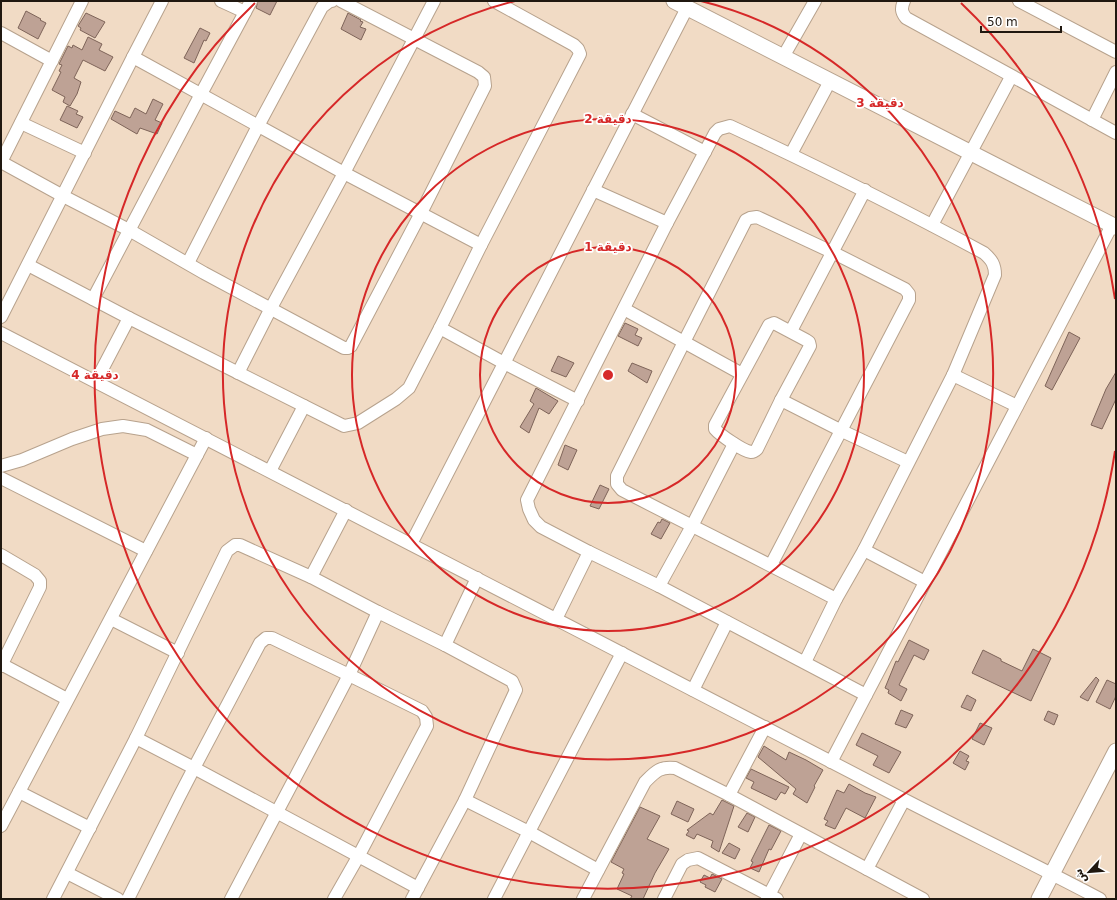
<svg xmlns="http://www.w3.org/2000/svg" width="1117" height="900" font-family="'DejaVu Sans','Noto Sans Arabic',sans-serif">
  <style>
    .building { fill: #bea295; stroke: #7e6459 }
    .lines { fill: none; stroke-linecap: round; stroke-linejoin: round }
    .minor-casing { stroke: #b7a28d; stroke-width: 14 }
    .tertiary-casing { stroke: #b7a28d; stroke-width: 17 }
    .minor { stroke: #fff; stroke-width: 12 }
    .tertiary { stroke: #fff; stroke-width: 15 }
    .ring { fill: none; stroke: #d62828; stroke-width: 2 }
    .centre { fill: #d62828; stroke: #fff; stroke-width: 2 }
    .ring-label { font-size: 12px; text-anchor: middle; font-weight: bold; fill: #d62828; stroke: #fff; stroke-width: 3.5; stroke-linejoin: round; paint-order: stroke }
  </style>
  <rect width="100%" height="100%" fill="#f1dbc5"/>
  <!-- building -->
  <g class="building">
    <polygon points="258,1 277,1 270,15 256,8"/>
    <polygon points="26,11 41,19 40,20 46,23 38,39 18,28"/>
    <polygon points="86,13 105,22 95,38 80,30 81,28 78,26"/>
    <polygon points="348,13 361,20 360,21 363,22 360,27 366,29 361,40 341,29"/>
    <polygon points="200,28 210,33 206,41 204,40 194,63 184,58"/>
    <polygon points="88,37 102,44 99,50 113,57 105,71 83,60 74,78 81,82 77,94 70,106 63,102 65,97 52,90 61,72 59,71 62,65 59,64 68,46 72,48 73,45 82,50"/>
    <polygon points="153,99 163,104 155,120 162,123 157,134 140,128 137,134 111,119 115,111 130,118 135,108 146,114"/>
    <polygon points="67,106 78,111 76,114 83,117 77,128 60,120"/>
    <polygon points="625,323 638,329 635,335 642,338 638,346 618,336"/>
    <polygon points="1069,332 1080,338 1052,390 1045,386"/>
    <polygon points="558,356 574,363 566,377 551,371"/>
    <polygon points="632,363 652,371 647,383 628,371"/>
    <polygon points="1116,372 1116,399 1102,429 1091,425 1106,389"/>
    <polygon points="536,388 558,401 549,414 539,408 529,433 520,427 534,404 530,401"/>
    <polygon points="565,445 577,450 568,470 558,465"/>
    <polygon points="600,485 609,489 599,509 590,506"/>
    <polygon points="662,519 670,523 661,539 651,534 658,522 660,523"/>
    <polygon points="909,640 929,650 924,660 914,655 899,685 907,689 901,701 888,693 889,690 885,688 896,661 898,662"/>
    <polygon points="1033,649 1051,658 1031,701 972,673 983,650 1001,659 1001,661 1022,671"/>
    <polygon points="1096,677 1099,680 1088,701 1080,697"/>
    <polygon points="1107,680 1116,684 1116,696 1110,709 1096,702"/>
    <polygon points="967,695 976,700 971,711 961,707"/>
    <polygon points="901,710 913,715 906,728 895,724"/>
    <polygon points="1048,711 1058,715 1054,725 1044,720"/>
    <polygon points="980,723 992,728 984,745 972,739"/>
    <polygon points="862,733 901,752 889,773 873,765 878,756 856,745"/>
    <polygon points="764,746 786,760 789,752 806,760 823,770 814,786 815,787 807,803 793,794 796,789 758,757"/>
    <polygon points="960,751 969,756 966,761 969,762 965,770 953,763"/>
    <polygon points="751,769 789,787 785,794 781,792 776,800 751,788 754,782 746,778"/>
    <polygon points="849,784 865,793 876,797 865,818 846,808 835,829 825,825 828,821 824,819 837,790 844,793"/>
    <polygon points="722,800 734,806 719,852 711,847 713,841 697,834 694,839 686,835 689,831 687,830 710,813 713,815"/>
    <polygon points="677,801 694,809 688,822 671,814"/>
    <polygon points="640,807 660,816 647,839 669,849 655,873 643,899 630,899 632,896 617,889 624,874 622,873 624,869 611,862"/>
    <polygon points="747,813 755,817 748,832 738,827"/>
    <polygon points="769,825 781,831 771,850 769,849 759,872 750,868 753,862 751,861"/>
    <polygon points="729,843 740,849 735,859 722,853"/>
    <polygon points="712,874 722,879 715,892 705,887 706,885 700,882 704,875 710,878"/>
  </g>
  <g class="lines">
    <!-- minor casing -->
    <g class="minor-casing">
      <g id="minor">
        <polyline points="221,1 245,12"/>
        <path d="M904 1C901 8 901 12 906 18L1116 133"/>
        <polyline points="1019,1 1116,52"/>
        <polyline points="1,33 52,61"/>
        <polyline points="133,57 344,173 481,245"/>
        <polyline points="783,57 815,1"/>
        <polyline points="632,114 705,152"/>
        <polyline points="1092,120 1116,72"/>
        <polyline points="21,123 85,153"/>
        <polyline points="791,154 830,81"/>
        <polyline points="1,162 63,196 129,230 204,273 344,348 348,348 351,346 421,213 485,86 484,77 478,72 341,1"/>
        <polyline points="1,162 82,1"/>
        <polyline points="593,190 667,223"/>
        <polyline points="932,225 1011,77"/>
        <polyline points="188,263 258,126 322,7 330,1 332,1"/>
        <polyline points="28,265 129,318 344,426 358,423 396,399 409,388 440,328 481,245 580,54 578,49 574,45 494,1"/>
        <polyline points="93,299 201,94 251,1"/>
        <polyline points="624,309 742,374"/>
        <polyline points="1,317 133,57 162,1"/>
        <path d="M774 323 806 340 809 342 810 346 781 400 757 449C755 451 754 452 751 452 743 451 720 435 715 429V425L769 325Z"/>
        <polyline points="440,328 504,363 578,401"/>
        <polyline points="791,331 865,190"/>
        <path d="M1 333C302 486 601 643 901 798 967 832 1034 864 1100 899"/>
        <polyline points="238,373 271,308 344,173 434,1"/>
        <polyline points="953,375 1017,406"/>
        <polyline points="96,381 129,318"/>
        <polyline points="781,400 842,431 908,462"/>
        <polyline points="1,466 22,460 72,439 102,429 123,426 147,430 197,455"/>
        <polyline points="270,471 304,406"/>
        <polyline points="1,478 146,551"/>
        <polyline points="411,544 687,8"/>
        <polyline points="864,550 925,582"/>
        <polyline points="1,555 35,575 40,581 40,587 1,666"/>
        <path d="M771 565 909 300V294L905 289 832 252 757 217 750 218 746 220 684 342 617 476V484L622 490C693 527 765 562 836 599"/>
        <polyline points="311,577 346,510"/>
        <polyline points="659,586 692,526 734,444"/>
        <polyline points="111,619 178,653"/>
        <polyline points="556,619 589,552"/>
        <polyline points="445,645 477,578"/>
        <path d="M805 662 836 599 864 550 953 375 995 275C995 265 992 260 984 253 901 208 816 166 730 126L719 129 715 133 667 223 527 500 529 509 534 520 541 527 589 552 659 586 866 695"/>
        <polyline points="1,664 67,699"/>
        <polyline points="693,690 727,622"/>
        <polyline points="831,762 1112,225"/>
        <polyline points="19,792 90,828"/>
        <polyline points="729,795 765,727"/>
        <polyline points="465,800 529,832 598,870"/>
        <polyline points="1,826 206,438"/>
        <polyline points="867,869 904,800"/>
        <polyline points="67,873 118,899"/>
        <polyline points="53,899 136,738 227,551 235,545 240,545 311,577 378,612 445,645 512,681 516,690 465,800 412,899"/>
        <polyline points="128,899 179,797 194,768 136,738"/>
        <polyline points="231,899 324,723 349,675 378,612"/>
        <polyline points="334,899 358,857 427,726 426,717 422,711 349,675 272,638 266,638 260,643 194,768 418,888"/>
        <polyline points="494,899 622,653"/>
        <path d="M583 899 645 782C655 772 660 766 675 768L729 795 923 899"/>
        <polyline points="664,899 682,864 688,860 698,858 777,899"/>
        <polyline points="767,899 801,834"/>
      </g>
    </g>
    <!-- tertiary casing -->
    <g class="tertiary-casing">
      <g id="tertiary">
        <polyline points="674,1 1116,227"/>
        <polyline points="1039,899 1116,751"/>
      </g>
    </g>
    <!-- minor -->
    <use href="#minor" class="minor"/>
    <!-- tertiary -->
    <use href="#tertiary" class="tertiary"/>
  </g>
  <!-- distance rings -->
  <g class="ring">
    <circle cx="608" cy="375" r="128"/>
    <circle cx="608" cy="375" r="256"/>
    <path d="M701 1A385 385 0 1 1 515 1"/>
    <path d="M1115 451A513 513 0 1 1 255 3M961 3A513 513 0 0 1 1115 299"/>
  </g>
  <circle cx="608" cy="375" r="6" class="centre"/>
  <g class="ring-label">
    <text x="880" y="107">3 دقيقة</text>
    <text x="608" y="123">2 دقيقة</text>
    <text x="608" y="251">1 دقيقة</text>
    <text x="95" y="379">4 دقيقة</text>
  </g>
  <!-- border -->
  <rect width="1117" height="900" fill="none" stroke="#201810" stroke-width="4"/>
  <!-- north arrow -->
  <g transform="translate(1089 872) rotate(244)" stroke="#ffffff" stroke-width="3" paint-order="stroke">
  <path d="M0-3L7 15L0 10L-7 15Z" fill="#201810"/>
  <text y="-6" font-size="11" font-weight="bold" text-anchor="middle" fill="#201810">ش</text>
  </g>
  <!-- scale -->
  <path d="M981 26v6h80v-6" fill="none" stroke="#201810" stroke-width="2"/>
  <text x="987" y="26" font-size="12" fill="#201810" stroke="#ffffff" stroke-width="3" paint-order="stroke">50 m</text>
</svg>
